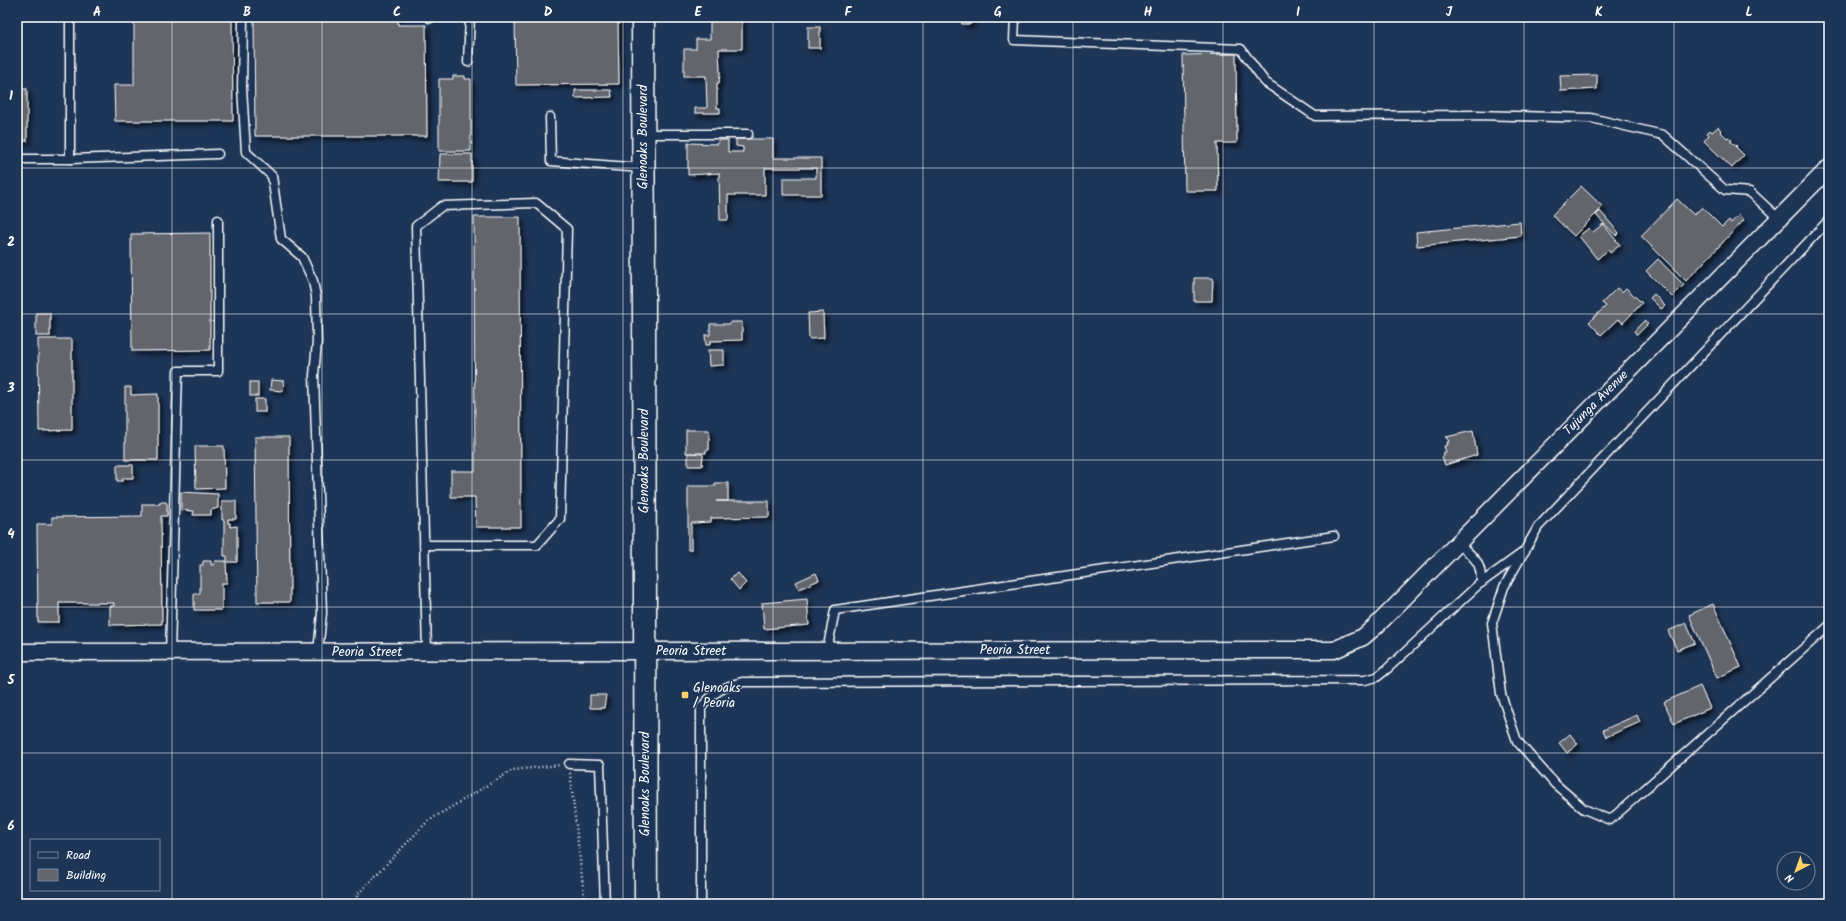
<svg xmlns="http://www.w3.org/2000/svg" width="1846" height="921" font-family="Kalam,sans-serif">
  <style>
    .building { fill: #63656d; stroke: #fff; filter: url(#shadow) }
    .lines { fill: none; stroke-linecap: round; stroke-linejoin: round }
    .lane-casing { stroke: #fff; stroke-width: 11 }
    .street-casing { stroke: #fff; stroke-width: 19 }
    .secondary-casing { stroke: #fff; stroke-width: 25 }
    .path { stroke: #fff; stroke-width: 2.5; stroke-dasharray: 1 3; stroke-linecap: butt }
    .lane { stroke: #1d3557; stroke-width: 8 }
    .street { stroke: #1d3557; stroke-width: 16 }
    .secondary { stroke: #1d3557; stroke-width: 22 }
    .grid { fill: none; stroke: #fff; stroke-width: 1; stroke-opacity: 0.55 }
    .poi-dot { fill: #ffd166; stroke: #1d3557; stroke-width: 1.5 }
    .labels { text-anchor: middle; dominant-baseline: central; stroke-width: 3; stroke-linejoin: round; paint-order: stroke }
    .street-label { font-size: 13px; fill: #fff; stroke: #1d3557 }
    .poi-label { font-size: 13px; fill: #fff; stroke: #1d3557; text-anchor: start }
    .neatline { fill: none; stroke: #fff; stroke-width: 1.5 }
    .grid-label { font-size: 13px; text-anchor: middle; font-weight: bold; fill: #fff }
  </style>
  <defs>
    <filter id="shadow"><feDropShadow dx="3.5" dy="3.5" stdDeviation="2" flood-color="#0009"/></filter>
  </defs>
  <rect width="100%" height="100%" fill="#1d3557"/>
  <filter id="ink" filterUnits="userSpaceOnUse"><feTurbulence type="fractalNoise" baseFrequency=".025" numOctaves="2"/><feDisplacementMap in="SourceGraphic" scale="8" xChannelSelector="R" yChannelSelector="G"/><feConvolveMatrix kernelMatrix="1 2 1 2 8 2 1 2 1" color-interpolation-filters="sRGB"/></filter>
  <g filter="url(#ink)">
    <!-- building -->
    <g class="building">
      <polygon points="134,17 232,17 233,121 115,121 114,85 134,85"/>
      <polygon points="254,17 398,17 398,25 426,25 427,136 255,136"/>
      <polygon points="515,17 619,17 619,20 618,20 619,84 516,85"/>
      <polygon points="710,17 742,17 742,49 719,49 720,73 719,83 717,83 717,108 720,108 720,113 695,113 695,108 707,108 706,76 684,76 684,49 696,49 696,39 710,39"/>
      <polygon points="961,17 972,19 971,24 962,24"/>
      <rect x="808" y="27" width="12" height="21"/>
      <polygon points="1236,54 1237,143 1217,143 1218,191 1185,191 1183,55"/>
      <polygon points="1597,75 1597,89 1561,91 1560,76"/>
      <polygon points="453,76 465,76 465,79 471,79 471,151 439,151 439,79 453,79"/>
      <rect x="17" y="89" width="10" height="52"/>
      <polygon points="575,90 611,90 612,97 575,98"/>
      <polygon points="1718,127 1721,130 1720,131 1727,138 1728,137 1732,140 1730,141 1737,146 1736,147 1744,155 1732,168 1704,141 1709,135 1707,133 1710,130 1712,132"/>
      <polygon points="736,139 773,139 773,158 821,158 821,195 783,195 783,178 816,178 816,168 765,168 765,195 728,195 728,220 720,220 719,173 688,175 688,143 718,144 718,140 728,140 728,152 743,152 743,147 736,146"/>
      <polygon points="440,154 472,154 472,182 439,182"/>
      <polygon points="1581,186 1603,207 1574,236 1552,215"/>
      <polygon points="1677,199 1694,215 1702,207 1722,227 1729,220 1731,223 1739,215 1744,220 1686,281 1641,236"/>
      <polygon points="1600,211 1619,233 1616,236 1596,215"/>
      <polygon points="474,217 520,217 521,527 476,527 475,497 451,497 451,471 475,471"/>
      <polygon points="1520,222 1521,236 1417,246 1416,232"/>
      <polygon points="1603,224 1620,245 1610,253 1608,250 1597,259 1579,236 1589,228 1593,232"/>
      <polygon points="210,233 210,350 132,351 131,234"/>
      <polygon points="1658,259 1684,285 1672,297 1646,271"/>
      <polygon points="1194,278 1213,278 1212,301 1194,301"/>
      <polygon points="1617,288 1622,292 1626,288 1642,303 1623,323 1618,319 1601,335 1589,322 1606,306 1602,303"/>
      <polygon points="1654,294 1665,306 1661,309 1650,298"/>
      <polygon points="823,312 824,338 809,339 808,313"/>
      <rect x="36" y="313" width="14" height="23"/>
      <polygon points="1644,321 1648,324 1637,335 1634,331"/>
      <polygon points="731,322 742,322 742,340 710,341 710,345 706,345 705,335 710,335 710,324 731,324"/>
      <polygon points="38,339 72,339 72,430 39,431"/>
      <polygon points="708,350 724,350 724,365 709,366"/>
      <polygon points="271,380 284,381 283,391 270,390"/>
      <rect x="250" y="382" width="8" height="14"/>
      <polygon points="125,387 131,387 131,395 158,394 158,460 125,460"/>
      <rect x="255" y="399" width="10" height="13"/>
      <polygon points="686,430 709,430 709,450 706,450 706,453 686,453"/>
      <polygon points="1473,431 1477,455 1445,465 1442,457 1444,456 1443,453 1446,452 1444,446 1448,445 1447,442 1449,442 1448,438 1446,437"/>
      <polygon points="255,437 289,437 290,602 257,602"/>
      <polygon points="195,446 224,446 225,488 196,489"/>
      <polygon points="688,453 702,454 703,455 702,466 688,466"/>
      <polygon points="117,465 133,465 133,478 123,478 123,481 117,481"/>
      <polygon points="715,483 728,483 728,501 716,501 769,501 769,517 711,518 711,522 691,523 691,550 688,550 688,486 716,486"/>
      <polygon points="181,492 218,494 218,508 211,510 211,515 193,515 194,511 181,510"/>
      <polygon points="222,501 236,501 236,519 228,519 228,523 230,523 230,527 237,526 237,562 227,562 227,556 224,556 224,520 222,520"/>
      <polygon points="160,502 166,502 167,504 167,516 161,516 162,624 110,625 110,606 114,606 114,603 59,603 59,622 38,622 37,524 52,524 52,517 142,516 142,504 160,504"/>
      <polygon points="203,561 211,561 211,565 213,565 215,561 226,561 227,583 222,583 222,610 194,610 194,594 200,594 200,565 203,565"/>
      <polygon points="738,573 746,583 739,590 730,579"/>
      <polygon points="816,573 819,580 799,589 796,582"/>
      <polygon points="807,599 809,625 764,629 762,603"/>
      <polygon points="1713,604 1741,667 1717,678 1689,615"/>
      <polygon points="1686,623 1695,643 1677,650 1668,631"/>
      <polygon points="1700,686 1710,708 1674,724 1664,702"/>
      <polygon points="590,695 606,695 604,708 590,708"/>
      <polygon points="1637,715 1640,722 1606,737 1603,730"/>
      <polygon points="1570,734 1578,744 1567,753 1559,743"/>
    </g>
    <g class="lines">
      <!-- lane casing -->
      <g class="lane-casing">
        <g id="lane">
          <polyline points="243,17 242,88 246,152 272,176 281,239 302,257 313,281 316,297 317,342 314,375 322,613 318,652"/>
          <polyline points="430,17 430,18"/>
          <polyline points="1015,17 1014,40 1241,49 1265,82 1315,116 1478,115 1591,118 1663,135 1725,190 1750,192 1779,219"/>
          <polyline points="468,62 470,17"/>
          <polyline points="550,117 551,161 642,168"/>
          <polyline points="644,134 748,134"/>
          <polyline points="17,159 70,159 70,17"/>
          <polyline points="70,159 218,154"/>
          <polyline points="1829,220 1538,527 1504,587 1492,623 1501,694 1517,741 1555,784 1584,809 1610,820 1829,626"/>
          <path d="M1458 543C1473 557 1482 561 1481 583"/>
          <polyline points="424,545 537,545 560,519 567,229 536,203 442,206 416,226 427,652"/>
          <polyline points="827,651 835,610 1334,536"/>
          <polyline points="170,653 178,371 218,371 218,220"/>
          <polyline points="569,764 600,765 605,904"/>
          <path d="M701 904V708C713 692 723 687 742 682L1365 680 1377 677 1387 669 1478 585 1525 551"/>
        </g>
      </g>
      <!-- street casing -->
      <g class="street-casing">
        <polyline id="street" points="17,652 1334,650 1363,637 1376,626 1829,168"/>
      </g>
      <!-- secondary casing -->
      <g class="secondary-casing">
        <polyline id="secondary" points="643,17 646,904"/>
      </g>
      <!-- path -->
      <g class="path">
        <polyline points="570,773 585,904"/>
        <polyline points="353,904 359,893 428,821 513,770 560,765"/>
      </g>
      <!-- lane -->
      <use href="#lane" class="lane"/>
      <!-- street -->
      <use href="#street" class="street"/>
      <!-- secondary -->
      <use href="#secondary" class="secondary"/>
    </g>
  </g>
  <!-- grid -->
  <path class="grid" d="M172 17V904M322 17V904M472 17V904M623 17V904M773 17V904M923 17V904M1073 17V904M1223 17V904M1374 17V904M1524 17V904M1674 17V904M17 168H1829M17 314H1829M17 460H1829M17 607H1829M17 753H1829"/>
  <!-- markers -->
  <rect class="poi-dot" x="681" y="691" width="8" height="8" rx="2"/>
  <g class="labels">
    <!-- street labels -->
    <g class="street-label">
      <text transform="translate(643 137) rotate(-90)">Glenoaks Boulevard</text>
      <text transform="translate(1596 403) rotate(-45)">Tujunga Avenue</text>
      <text transform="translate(644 461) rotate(-90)">Glenoaks Boulevard</text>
      <text x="1015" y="650">Peoria Street</text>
      <text x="691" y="651">Peoria Street</text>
      <text x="367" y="652">Peoria Street</text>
      <text transform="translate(645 784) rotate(-90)">Glenoaks Boulevard</text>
    </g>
    <!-- poi labels -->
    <g class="poi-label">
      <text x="693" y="688">Glenoaks<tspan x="693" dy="15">/ Peoria</tspan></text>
    </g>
  </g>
  <!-- margin -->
  <rect width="1846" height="921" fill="none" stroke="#1d3557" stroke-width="44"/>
  <!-- legend -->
  <rect x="30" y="839" width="130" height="52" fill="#1d3557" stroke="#77869a"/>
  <rect x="38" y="852" width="20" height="6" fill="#1d3557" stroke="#77869a"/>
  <text x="66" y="859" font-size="12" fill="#ffffff">Road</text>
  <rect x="38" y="869" width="20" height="12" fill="#63656d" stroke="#77869a"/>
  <text x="66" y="879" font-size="12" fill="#ffffff">Building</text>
  <!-- north arrow -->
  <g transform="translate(1796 871) rotate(221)"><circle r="19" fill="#1d3557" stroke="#77869a"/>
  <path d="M0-3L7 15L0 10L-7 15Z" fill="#ffd166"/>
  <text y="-6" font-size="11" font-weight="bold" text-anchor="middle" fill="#ffffff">N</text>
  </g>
  <rect x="22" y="22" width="1802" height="877" class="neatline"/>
  <g class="grid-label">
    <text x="97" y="16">A</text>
    <text x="247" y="16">B</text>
    <text x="397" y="16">C</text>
    <text x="548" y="16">D</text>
    <text x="698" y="16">E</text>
    <text x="848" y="16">F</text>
    <text x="998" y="16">G</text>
    <text x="1148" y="16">H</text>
    <text x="1298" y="16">I</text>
    <text x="1449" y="16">J</text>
    <text x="1599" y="16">K</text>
    <text x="1749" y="16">L</text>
    <text x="11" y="100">1</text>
    <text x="11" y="246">2</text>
    <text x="11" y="392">3</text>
    <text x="11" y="538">4</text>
    <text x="11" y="684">5</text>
    <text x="11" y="830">6</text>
  </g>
</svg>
